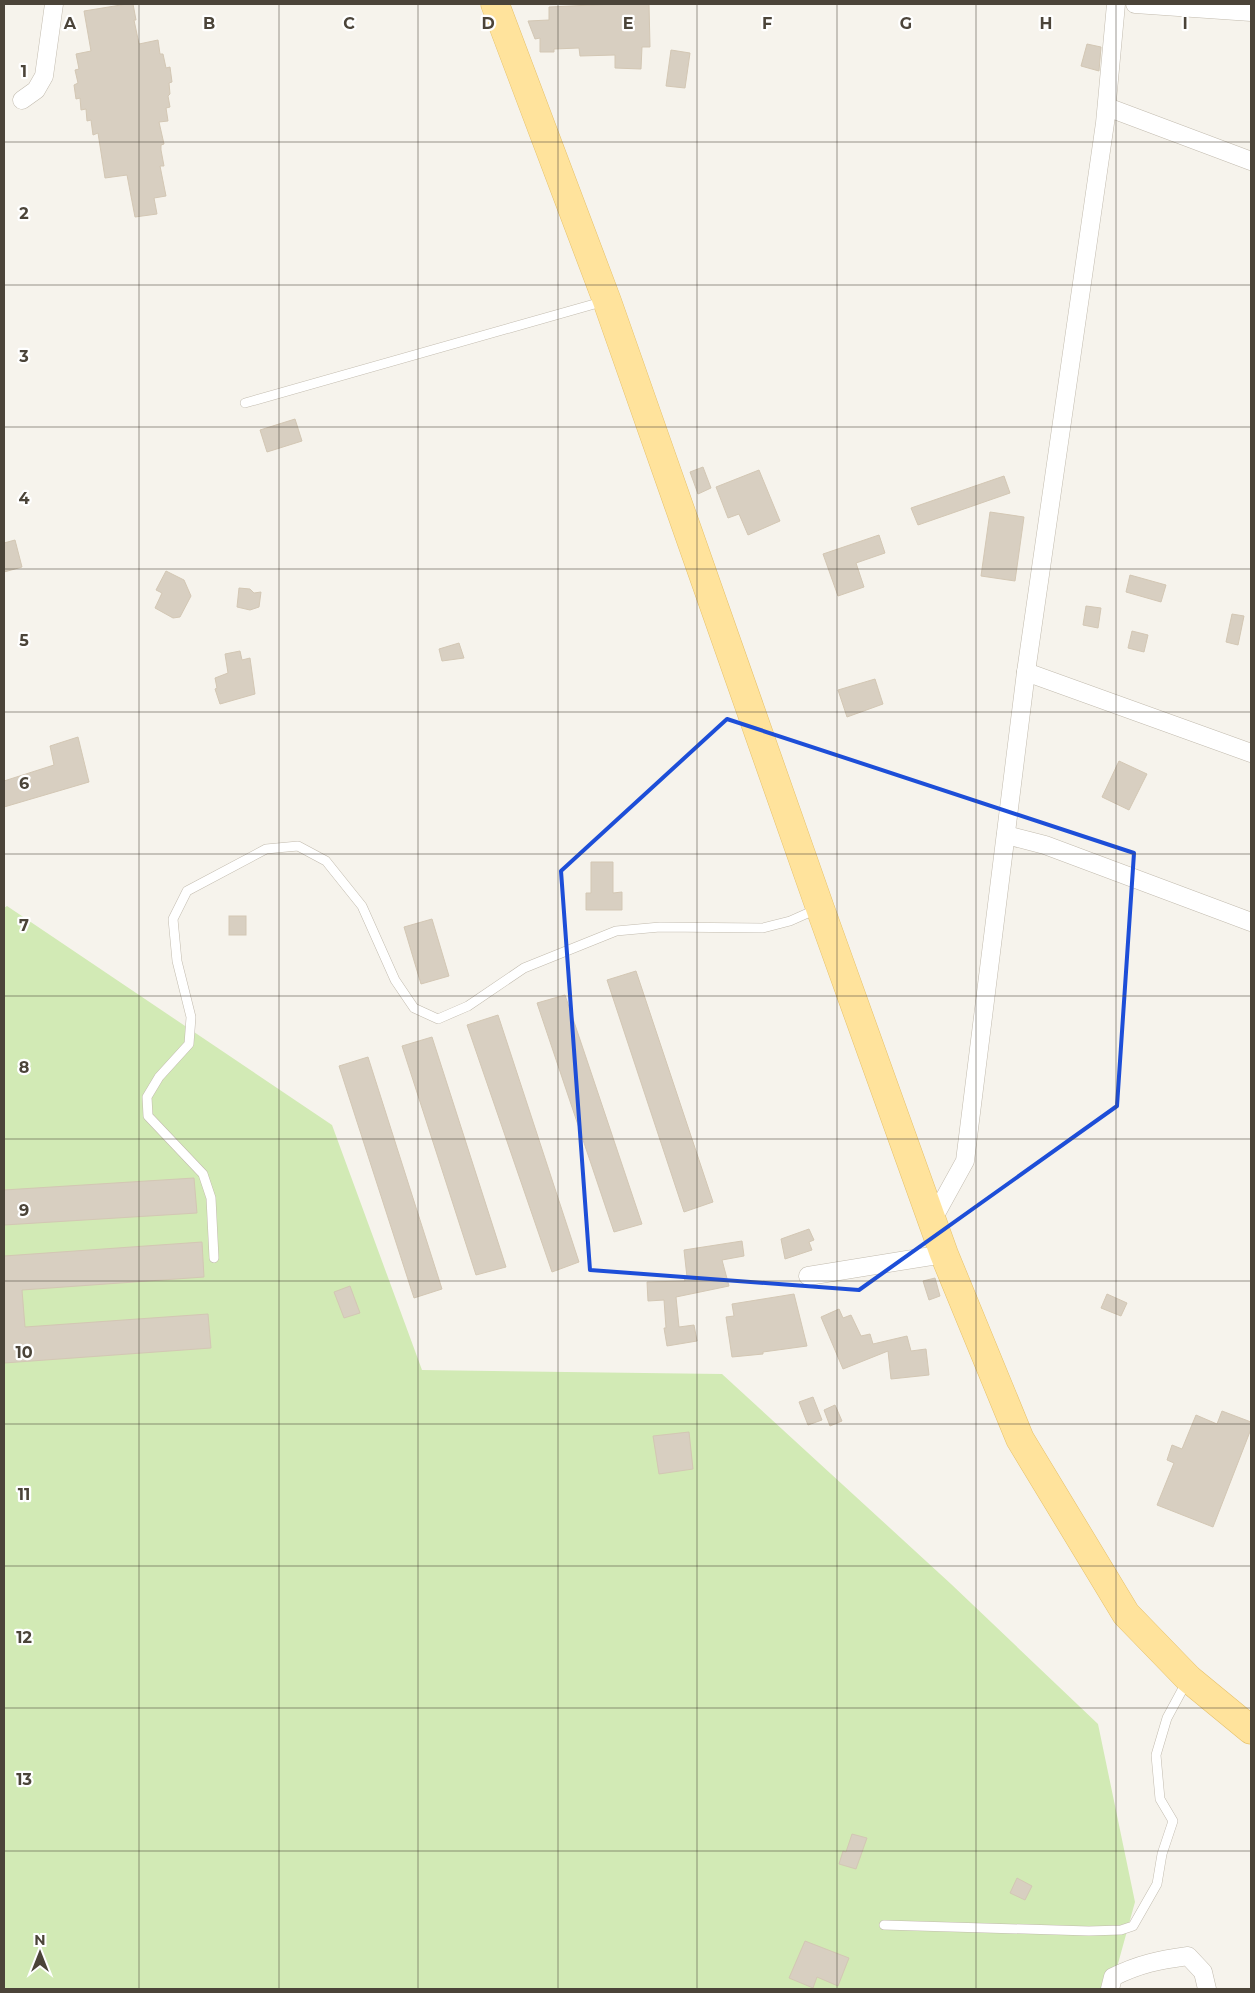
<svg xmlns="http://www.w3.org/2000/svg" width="1255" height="1993" font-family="Montserrat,sans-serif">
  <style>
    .green { fill: #d2eab5 }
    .building { fill: #d8cfc1; stroke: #d3c7b4 }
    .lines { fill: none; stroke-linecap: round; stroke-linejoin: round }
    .service-casing { stroke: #c2bbae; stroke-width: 10 }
    .minor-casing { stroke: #c2bbae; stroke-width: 19 }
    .primary-casing { stroke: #e6c16a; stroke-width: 29 }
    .service { stroke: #fff; stroke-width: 9 }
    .minor { stroke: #fff; stroke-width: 18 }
    .primary { stroke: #ffe39c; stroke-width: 28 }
    .marked { fill: none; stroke: #1d4ed8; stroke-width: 4; stroke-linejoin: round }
    .grid { fill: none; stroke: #4b4439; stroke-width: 1; stroke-opacity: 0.55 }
    .grid-label { font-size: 16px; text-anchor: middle; font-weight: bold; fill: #4b4439; stroke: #fff; stroke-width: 4.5; stroke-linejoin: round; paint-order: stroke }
  </style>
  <rect width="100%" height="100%" fill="#f6f3ec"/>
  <!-- green -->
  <polygon class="green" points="7,906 332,1125 422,1370 722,1374 951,1584 1098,1724 1135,1902 1111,1989 4,1989 4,908"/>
  <!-- building -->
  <g class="building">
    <polygon points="127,4 133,4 136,20 134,20 139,44 158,40 160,54 163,54 166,68 170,67 172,82 169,83 170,94 168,96 170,107 166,108 168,121 159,122 164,144 161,145 161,150 164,166 160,166 166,196 154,198 157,214 135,217 127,175 105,178 98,133 93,135 91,120 87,121 86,109 81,110 80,98 76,99 74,85 78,83 75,70 79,69 76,54 91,51 84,11"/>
    <polygon points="614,4 649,4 650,47 642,47 641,69 615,68 615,55 580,56 579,48 554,49 554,52 540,52 540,38 535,39 528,21 549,20 549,7"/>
    <polygon points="1087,44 1101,47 1099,71 1081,66"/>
    <polygon points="671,50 690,53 685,88 666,86"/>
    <polygon points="295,419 302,441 267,452 260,430"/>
    <polygon points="703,467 711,488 698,494 690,472"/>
    <polygon points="759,470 780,521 748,535 739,514 728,518 716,487"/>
    <polygon points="1004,476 1010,493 918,525 911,508"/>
    <polygon points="990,512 1024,517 1015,581 981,576"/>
    <polygon points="879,535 885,553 856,563 864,587 838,596 823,554"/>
    <polygon points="15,540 22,567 4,572 4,543"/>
    <polygon points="166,571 184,580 191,596 180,617 173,618 155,608 162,593 156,590"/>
    <polygon points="1130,575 1166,585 1161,602 1126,592"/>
    <polygon points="239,588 250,589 254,593 261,592 259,607 250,610 237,607"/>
    <polygon points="1086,606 1101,608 1098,628 1083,625"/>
    <polygon points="1232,614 1244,616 1238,645 1226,642"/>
    <polygon points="1132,631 1148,635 1144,652 1128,648"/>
    <polygon points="459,643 464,658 442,661 439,649"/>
    <polygon points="240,651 242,660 250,658 255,694 220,704 215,689 217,688 215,678 228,673 225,654"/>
    <polygon points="875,679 883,704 847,717 838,690"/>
    <polygon points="78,737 89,782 4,807 4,781 54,765 50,746"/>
    <polygon points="1119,761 1147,774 1129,810 1102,797"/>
    <polygon points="591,862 613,862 613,893 622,892 622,910 586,910 586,893 591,893"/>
    <rect x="229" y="916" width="17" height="19"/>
    <polygon points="432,919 449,976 421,984 404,927"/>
    <polygon points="636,971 713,1202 684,1212 607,980"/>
    <polygon points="565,995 642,1224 614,1232 537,1003"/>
    <polygon points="498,1015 579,1262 552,1272 467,1025"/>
    <polygon points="432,1037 506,1267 476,1275 402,1046"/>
    <polygon points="368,1057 442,1289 414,1298 339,1066"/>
    <polygon points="194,1178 197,1213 4,1225 4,1190"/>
    <polygon points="809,1229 814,1240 809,1242 812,1250 785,1259 781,1239"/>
    <polygon points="742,1241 744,1256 722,1260 729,1286 676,1297 679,1327 694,1325 697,1341 667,1346 664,1328 666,1328 664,1300 648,1301 647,1282 685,1281 684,1277 687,1277 684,1250"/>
    <polygon points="202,1242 204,1277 22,1290 25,1327 208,1314 211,1348 4,1363 4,1256"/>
    <polygon points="935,1278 940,1296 929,1300 923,1281"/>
    <polygon points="350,1286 360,1313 344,1318 334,1292"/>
    <polygon points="794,1294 807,1346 763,1352 763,1354 732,1357 726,1317 734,1316 732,1304"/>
    <polygon points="1107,1294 1127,1303 1121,1316 1101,1308"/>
    <polygon points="839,1309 843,1318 851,1315 861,1336 870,1334 873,1344 907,1336 911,1351 926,1349 929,1375 891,1379 888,1351 843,1369 821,1317"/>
    <polygon points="813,1397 822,1420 808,1425 799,1402"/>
    <polygon points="835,1405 842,1421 830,1426 824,1410"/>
    <polygon points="1222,1411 1251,1422 1251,1429 1213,1527 1157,1505 1174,1463 1167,1460 1172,1445 1182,1449 1196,1415 1217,1424"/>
    <polygon points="689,1432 693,1469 659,1474 653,1436"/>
    <polygon points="852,1834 867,1838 856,1869 839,1864 843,1851 846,1852"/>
    <polygon points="1017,1878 1032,1886 1025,1900 1010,1893"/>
    <polygon points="805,1941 849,1958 838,1986 817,1977 813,1988 789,1978"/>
  </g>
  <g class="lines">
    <!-- service casing -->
    <g class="service-casing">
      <g id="service">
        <polyline points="245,403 605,301"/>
        <polyline points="214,1258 211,1198 203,1174 148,1116 147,1097 159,1077 189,1044 191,1017 177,961 173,919 187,891 266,849 298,846 326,861 362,906 395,980 414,1008 438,1019 468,1006 524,968 616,931 660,927 763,928 790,921 817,909"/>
        <polyline points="884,1925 1089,1931 1121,1930 1133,1926 1157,1884 1162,1854 1173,1821 1160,1799 1156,1755 1167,1718 1187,1681"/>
      </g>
    </g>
    <!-- minor casing -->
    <g class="minor-casing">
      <g id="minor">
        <polyline points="1135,4 1251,12"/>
        <polyline points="22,100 36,90 44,76 54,4"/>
        <polyline points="1107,107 1251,161"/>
        <polyline points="1026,672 1251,753"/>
        <polyline points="1006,835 1045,845 1251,922"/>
        <polyline points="933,1219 965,1161 1026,672 1105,123 1116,4"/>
        <polyline points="808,1276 944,1254"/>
        <path d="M1110 1989 1113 1977C1139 1964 1159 1960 1188 1956L1203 1972 1207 1989"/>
      </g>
    </g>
    <!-- primary casing -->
    <g class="primary-casing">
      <polyline id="primary" points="495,4 607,301 820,908 944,1254 1020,1439 1126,1614 1189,1679 1251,1730"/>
    </g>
    <!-- service -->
    <use href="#service" class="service"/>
    <!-- minor -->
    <use href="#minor" class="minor"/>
    <!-- primary -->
    <use href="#primary" class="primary"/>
  </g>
  <!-- marked area -->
  <path class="marked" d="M727 719 1134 853 1117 1106 859 1290 590 1270 561 871Z"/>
  <!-- grid -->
  <path class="grid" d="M139 4V1989M279 4V1989M418 4V1989M558 4V1989M697 4V1989M837 4V1989M976 4V1989M1116 4V1989M4 142H1251M4 285H1251M4 427H1251M4 569H1251M4 712H1251M4 854H1251M4 996H1251M4 1139H1251M4 1281H1251M4 1424H1251M4 1566H1251M4 1708H1251M4 1851H1251"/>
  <g class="grid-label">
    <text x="70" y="29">A</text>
    <text x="209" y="29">B</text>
    <text x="349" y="29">C</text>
    <text x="488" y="29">D</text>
    <text x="628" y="29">E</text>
    <text x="767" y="29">F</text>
    <text x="906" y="29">G</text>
    <text x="1046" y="29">H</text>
    <text x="1185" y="29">I</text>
    <text x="24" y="77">1</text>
    <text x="24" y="219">2</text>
    <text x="24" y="362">3</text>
    <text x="24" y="504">4</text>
    <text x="24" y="646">5</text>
    <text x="24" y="789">6</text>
    <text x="24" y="931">7</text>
    <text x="24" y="1073">8</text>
    <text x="24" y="1216">9</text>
    <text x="24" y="1358">10</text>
    <text x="24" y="1500">11</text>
    <text x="24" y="1643">12</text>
    <text x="24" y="1785">13</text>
  </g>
  <!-- border -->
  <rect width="1255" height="1993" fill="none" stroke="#4b4439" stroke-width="10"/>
  <!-- north arrow -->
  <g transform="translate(40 1953)" stroke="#ffffff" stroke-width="4" paint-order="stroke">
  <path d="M0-4L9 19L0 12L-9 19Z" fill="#4b4439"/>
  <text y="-8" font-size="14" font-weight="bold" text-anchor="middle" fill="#4b4439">N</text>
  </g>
</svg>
